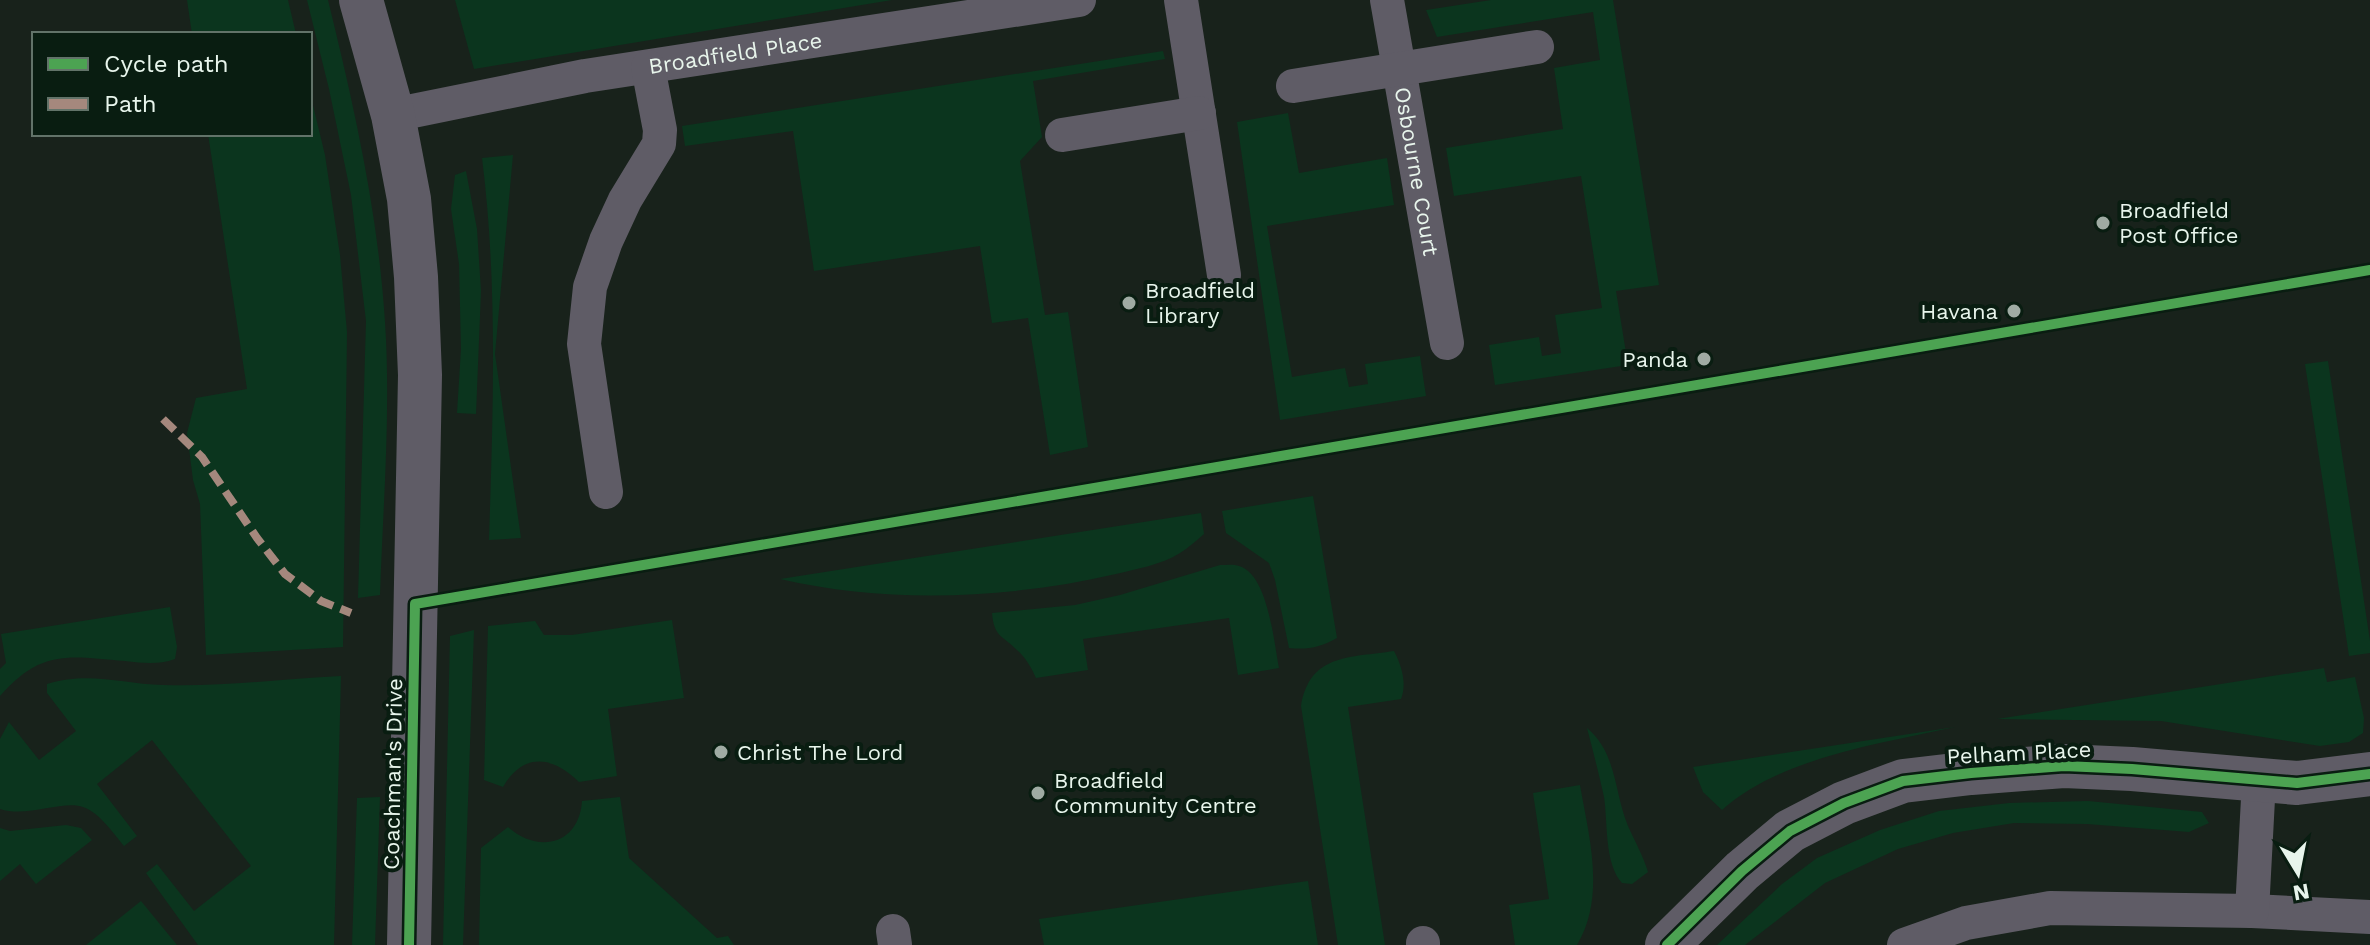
<svg xmlns="http://www.w3.org/2000/svg" width="2370" height="945" font-family="'Work Sans',sans-serif">
  <style>
    .green { fill: #0b351e }
    .lines { fill: none; stroke-linecap: round; stroke-linejoin: round }
    .service { stroke: #5f5c66; stroke-width: 34 }
    .minor { stroke: #5f5c66; stroke-width: 44 }
    .tertiary { stroke: #5f5c66; stroke-width: 44 }
    .quiet { stroke: #a5887d; stroke-width: 8; stroke-dasharray: 16 8; stroke-linecap: butt }
    .cycleway-casing { stroke: #091d11; stroke-width: 15 }
    .cycleway { stroke: #4ca352; stroke-width: 10 }
    .poi-dot { fill: #9faba3; stroke: #091d11; stroke-width: 3 }
    .labels { text-anchor: middle; dominant-baseline: central; stroke-width: 8; stroke-linejoin: round; paint-order: stroke }
    .street-label { font-size: 22px; fill: #e8f5ec; stroke: #091d11 }
    .poi-label { font-size: 22px; fill: #e8f5ec; stroke: #091d11; text-anchor: start }
  </style>
  <rect width="100%" height="100%" fill="#18221b"/>
  <!-- green -->
  <g class="green">
    <polygon points="187,0 288,0 296,34 192,34"/>
    <path d="M307 0H328C354 106 378 212 385 322 391 412 383 505 380 595L358 598 366 321 351 195 329 89Z"/>
    <polygon points="455,0 892,0 474,69"/>
    <polygon points="1491,0 1613,0 1659,285 1616,291 1628,365 1495,385 1489,345 1539,337 1542,356 1561,353 1555,315 1602,308 1581,176 1454,196 1446,148 1563,129 1554,68 1600,60 1593,12 1437,37 1426,10"/>
    <polygon points="1163,51 1165,59 1033,81 1042,137 1020,161 1045,315 1068,312 1088,447 1050,455 1028,318 992,323 980,246 814,271 793,131 685,146 682,126"/>
    <polygon points="310,93 325,155 340,255 347,332 343,647 206,655 200,504 193,480 187,433 196,398 247,389 208,134 310,134"/>
    <polygon points="1288,113 1299,173 1387,158 1394,205 1267,226 1292,377 1345,368 1349,387 1368,384 1365,364 1420,356 1426,396 1280,420 1237,122"/>
    <path d="M513 155 495 354 521 538 489 540C493 412 498 285 482 158Z"/>
    <polygon points="466,171 477,229 481,291 476,414 457,413 461,349 459,264 451,209 455,175"/>
    <polygon points="2328,361 2370,641 2370,653 2349,656 2305,364"/>
    <path d="M1313 496 1337 638C1321 647 1308 650 1289 648L1275 580 1269 563 1226 533 1222 511Z"/>
    <path d="M1201 513 1204 534C1196 541 1188 548 1180 553 1161 565 1136 569 1116 574 1008 599 888 604 780 579Z"/>
    <path d="M1220 565C1226 565 1234 564 1239 566 1268 574 1274 643 1279 668L1238 675 1229 618 1083 639 1088 670 1036 678C1031 667 1026 658 1017 650 1002 635 994 637 992 613L1075 605 1120 595Z"/>
    <path d="M170 607 177 647 175 659C158 665 143 663 125 661 68 656 41 649 0 696V669L6 663 1 634Z"/>
    <path d="M672 620 684 698 608 709 617 776 579 782C553 756 523 752 503 787L484 780 488 626 535 621 544 635H572Z"/>
    <polygon points="474,630 463,945 443,945 450,636"/>
    <path d="M1394 651C1402 666 1407 684 1401 699L1348 707 1385 945H1338L1301 706C1310 653 1350 658 1394 651Z"/>
    <polygon points="2324,668 2327,682 2355,677 2364,718 2363,733 2349,742 2320,746 2161,721 1997,719"/>
    <path d="M341 676 334 945H198L146 873 157 864 194 911 251 866 152 740 97 784 137 836 124 846C113 833 100 813 83 807 63 800 27 818 0 809V739L9 722 39 760 76 731 47 693V684C90 671 121 684 163 685 221 687 282 679 341 676Z"/>
    <path d="M1955 727C1879 744 1782 757 1722 810L1703 792 1693 767Z"/>
    <path d="M1587 728C1617 753 1614 792 1628 826 1635 842 1643 855 1648 872L1632 884 1622 883C1604 863 1608 823 1604 797 1599 774 1593 751 1587 728Z"/>
    <path d="M1580 785C1589 837 1606 896 1577 945H1515L1509 905 1549 899 1533 793Z"/>
    <polygon points="380,797 375,945 352,945 357,798"/>
    <path d="M620 797 629 858 717 938 728 936 734 945H479L481 848 508 827C538 854 579 845 582 801Z"/>
    <polygon points="2088,801 2202,812 2209,823 2189,832 2087,824 2014,823 1953,833 1898,849 1825,883 1745,945 1717,945 1782,884 1817,858 1880,830 1939,811 2009,803"/>
    <polygon points="66,825 81,828 92,840 36,884 20,864 0,881 0,828 10,831"/>
    <polygon points="1308,881 1318,945 1044,945 1039,919"/>
    <polygon points="141,901 177,945 86,945"/>
  </g>
  <g class="lines">
    <!-- service -->
    <g class="service">
      <polyline points="1181,0 1224,275"/>
      <path id="s1" d="M1387 0 1447 343"/>
      <polyline points="1293,86 1537,47"/>
      <path id="s2" d="M393 115 585 76 1079 0"/>
      <polyline points="1062,135 1199,113"/>
      <polyline points="606,492 584,344 590,287 606,241 625,200 659,144 660,130 648,67"/>
      <polyline points="2252,911 2370,917"/>
      <polyline points="893,931 895,945"/>
      <polyline points="1423,943 1423,945"/>
      <polyline points="1904,945 1966,923 2050,908 2252,911 2259,780"/>
    </g>
    <!-- minor -->
    <polyline class="minor" points="1667,945 1742,871 1790,831 1844,803 1903,781 1971,773 2064,766 2132,769 2297,783 2370,774"/>
    <!-- tertiary -->
    <polyline class="tertiary" points="361,0 393,115 409,199 416,277 420,375 409,945"/>
    <!-- quiet -->
    <polyline class="quiet" points="163,419 202,457 257,538 285,574 321,601 351,613"/>
    <!-- cycleway casing -->
    <g class="cycleway-casing">
      <g id="cycleway">
        <polyline points="409,945 415,604 2370,270"/>
        <polyline points="1667,945 1742,871 1790,831 1844,803 1903,781 1971,773 2064,766 2132,769 2297,783 2370,774"/>
      </g>
    </g>
    <!-- cycleway -->
    <use href="#cycleway" class="cycleway"/>
  </g>
  <!-- markers -->
  <g class="poi-dot">
    <circle cx="2103" cy="223" r="8"/>
    <circle cx="1129" cy="303" r="8"/>
    <circle cx="2014" cy="311" r="8"/>
    <circle cx="1704" cy="359" r="8"/>
    <circle cx="721" cy="752" r="8"/>
    <circle cx="1038" cy="793" r="8"/>
  </g>
  <g class="labels">
    <!-- street labels -->
    <g class="street-label">
      <text stroke="none"><textPath href="#s2" startOffset="348">Broadfield Place</textPath></text>
      <text stroke="none"><textPath href="#s1" startOffset="174">Osbourne Court</textPath></text>
      <text transform="translate(2019 753) rotate(-3)">Pelham Place</text>
      <text transform="translate(393 774) rotate(-89)">Coachman's Drive</text>
    </g>
    <!-- poi labels -->
    <g class="poi-label">
      <text x="2119" y="210">Broadfield<tspan x="2119" dy="25">Post Office</tspan></text>
      <text x="1145" y="290">Broadfield<tspan x="1145" dy="25">Library</tspan></text>
      <text x="1998" y="311" text-anchor="end">Havana</text>
      <text x="1688" y="359" text-anchor="end">Panda</text>
      <text x="737" y="752">Christ The Lord</text>
      <text x="1054" y="780">Broadfield<tspan x="1054" dy="25">Community Centre</tspan></text>
    </g>
  </g>
  <!-- legend -->
  <rect x="32" y="32" width="280" height="104" fill="#091d11" stroke="#627369" stroke-width="2"/>
  <rect x="48" y="58" width="40" height="12" fill="#4ca352" stroke="#627369" stroke-width="2"/>
  <text x="104" y="72" font-size="24" fill="#e8f5ec">Cycle path</text>
  <rect x="48" y="98" width="40" height="12" fill="#a5887d" stroke="#627369" stroke-width="2"/>
  <text x="104" y="112" font-size="24" fill="#e8f5ec">Path</text>
  <!-- north arrow -->
  <g transform="translate(2298 873) rotate(170)" stroke="#091d11" stroke-width="6" paint-order="stroke">
  <path d="M0-6L14 30L0 20L-14 30Z" fill="#e8f5ec"/>
  <text y="-12" font-size="22" font-weight="bold" text-anchor="middle" fill="#e8f5ec">N</text>
  </g>
</svg>
